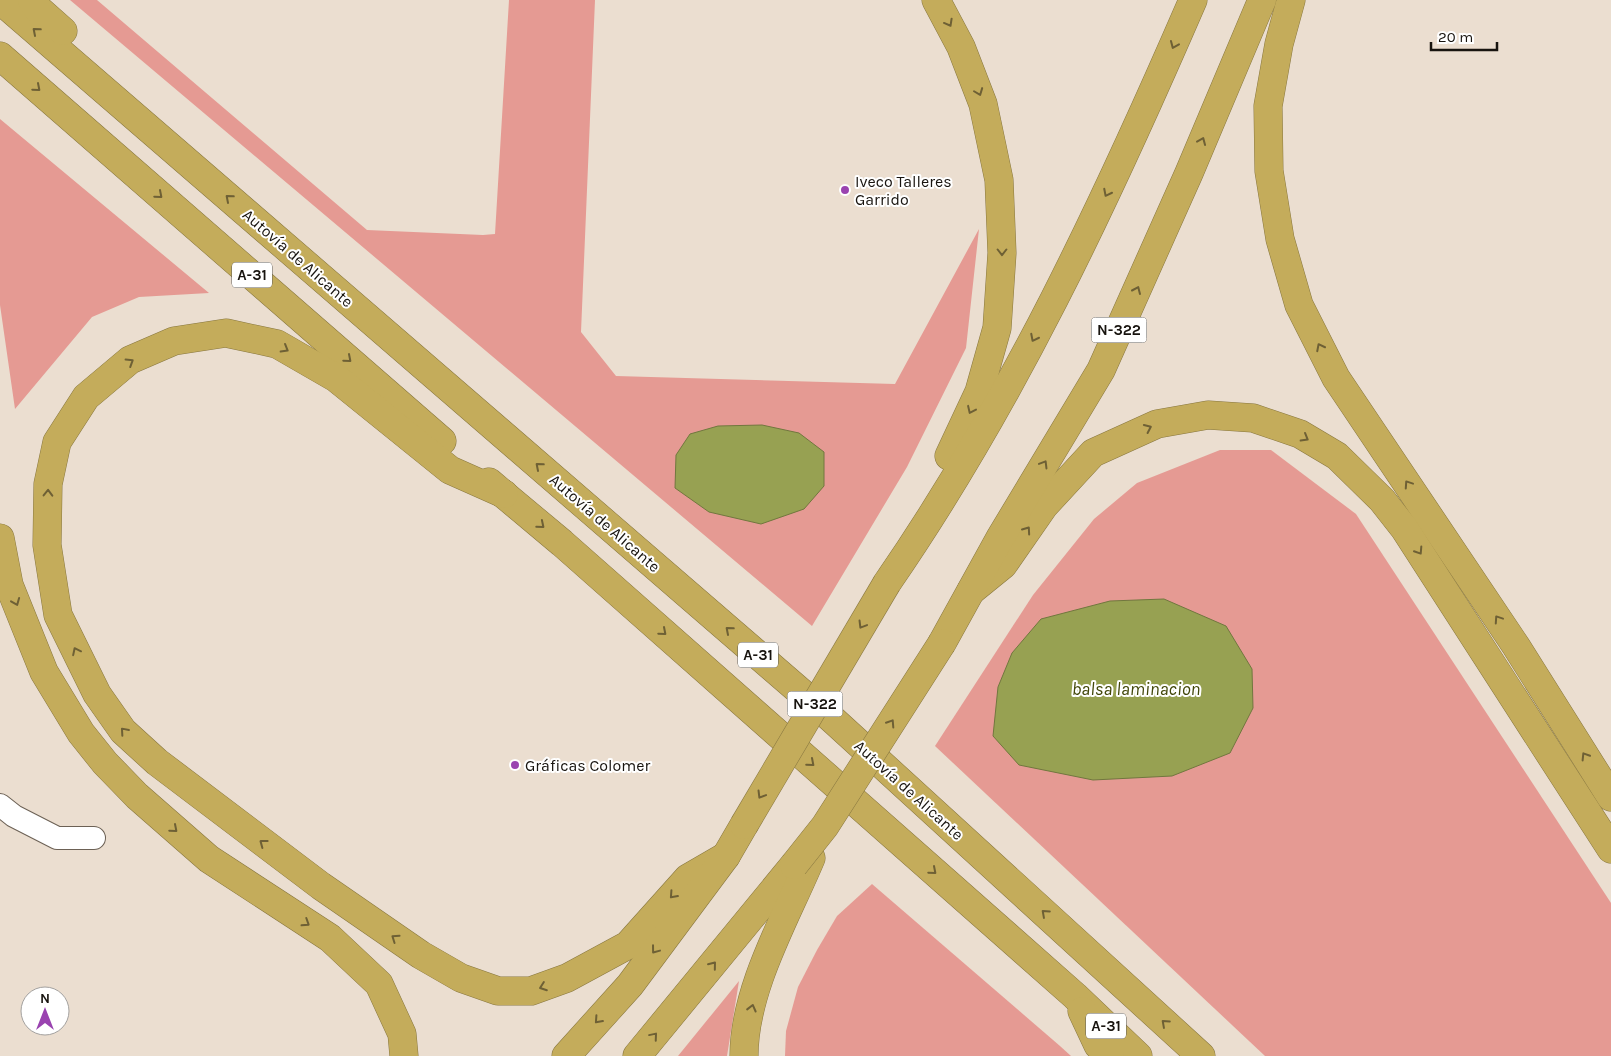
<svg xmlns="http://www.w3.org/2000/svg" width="1611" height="1056" font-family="Karla,sans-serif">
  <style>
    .green { fill: #e59a93 }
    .water { fill: #97a152; stroke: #71773e }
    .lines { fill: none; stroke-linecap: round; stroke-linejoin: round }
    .minor-casing { stroke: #6c6155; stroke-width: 24 }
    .motorway-casing { stroke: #887740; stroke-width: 29 }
    .minor { stroke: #fff; stroke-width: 22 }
    .motorway { stroke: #c4ac5b; stroke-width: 28 }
    .motorway-bridge-casing { stroke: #887740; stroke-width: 29; stroke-linecap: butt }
    .motorway-bridge { stroke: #c4ac5b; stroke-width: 28 }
    .oneway { stroke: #6e6035 }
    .poi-dot { fill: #9a43b0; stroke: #fff; stroke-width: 2 }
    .labels { text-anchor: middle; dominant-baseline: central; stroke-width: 4; stroke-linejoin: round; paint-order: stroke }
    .shield { fill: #fff; stroke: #5d5a57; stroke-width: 1 }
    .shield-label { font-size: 15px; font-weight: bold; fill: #18140f }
    .poi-label { font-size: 16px; fill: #18140f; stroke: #fff; text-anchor: start }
    .street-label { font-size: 16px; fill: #18140f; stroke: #fff }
    .water-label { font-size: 18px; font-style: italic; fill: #414608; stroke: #fff }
  </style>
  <rect width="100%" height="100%" fill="#ebded0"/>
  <!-- green -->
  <g class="green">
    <polygon points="70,0 97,0 367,230 483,235 495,234 509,0 595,0 581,332 616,376 895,384 979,229 966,348 907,467 812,626"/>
    <polygon points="0,119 209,293 139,297 92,317 15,409 0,305"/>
    <polygon points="1220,450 1271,450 1356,514 1611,903 1611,1056 1265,1056 935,746 1033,595 1094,519 1137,483"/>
    <polygon points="872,884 1060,1046 1071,1056 785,1056 786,1031 798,987 817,950 837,916"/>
    <polygon points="739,981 727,1056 678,1056"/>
  </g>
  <!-- water -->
  <g class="water">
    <polygon points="762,425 799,433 824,452 824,486 804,509 761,524 709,512 675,488 676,455 690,434 718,426"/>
    <polygon points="1164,599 1226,626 1252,669 1253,708 1230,753 1172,776 1093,780 1019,765 993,736 998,687 1012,653 1041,619 1110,601"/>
  </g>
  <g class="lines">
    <!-- minor casing -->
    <g class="minor-casing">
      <polyline id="minor" points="0,805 14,816 57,838 94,838"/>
    </g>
    <!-- motorway casing -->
    <g class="motorway-casing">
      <g id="motorway">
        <polyline points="0,0 832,719 1201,1056"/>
        <polyline points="32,0 37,8 63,31"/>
        <polyline points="936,0 961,47 983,104 999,180 1002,253 997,328 979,392 949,456"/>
        <polyline points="1291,0 1279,44 1268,106 1269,171 1280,239 1299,305 1336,378 1516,646 1611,797"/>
        <polyline points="0,56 442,441"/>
        <polyline points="489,482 562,543 1075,996 1138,1056"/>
        <polyline points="504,494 450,470 336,378 277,344 226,333 174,341 130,360 86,397 57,442 48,484 47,545 58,615 97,694 123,731 157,762 321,886 421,955 461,978 498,991 531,991 567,978 628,945 688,878 726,856"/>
        <polyline points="0,538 9,585 44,672 81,733 105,763 137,796 209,859 330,938 379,984 402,1034 404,1056"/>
        <path d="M887 583C1012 402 1106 201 1193 0"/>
        <polyline points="971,591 1003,565 1044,506 1093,453 1157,424 1208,415 1253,418 1300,434 1337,456 1382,500 1404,528 1611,849"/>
        <polyline points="942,643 1000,538 1101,370 1189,173 1262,0"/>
        <polyline points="1082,1011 1098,1045 1110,1056"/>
        <polyline points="566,1056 630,985 726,856 744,825"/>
        <polyline points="637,1056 794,865"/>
        <path d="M744 1056C744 989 786 918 811 858"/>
      </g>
    </g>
    <!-- minor -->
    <use href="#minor" class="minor"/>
    <!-- motorway -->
    <use href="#motorway" class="motorway"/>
    <!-- motorway-bridge casing -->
    <g class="motorway-bridge-casing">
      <g id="motorway-bridge">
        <polyline points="744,825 887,583"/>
        <polyline points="794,865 825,826 942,643"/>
      </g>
    </g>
    <!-- motorway-bridge -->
    <use href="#motorway-bridge" class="motorway-bridge"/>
  </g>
  <!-- one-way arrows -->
  <defs><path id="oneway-chevron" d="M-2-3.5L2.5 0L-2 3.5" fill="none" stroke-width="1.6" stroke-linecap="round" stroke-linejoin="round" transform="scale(1.25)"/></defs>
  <g class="oneway">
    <use href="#oneway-chevron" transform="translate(949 23) rotate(61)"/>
    <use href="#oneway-chevron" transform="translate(36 31) rotate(-139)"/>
    <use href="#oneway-chevron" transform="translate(1174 45) rotate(113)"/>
    <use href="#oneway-chevron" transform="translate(37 88) rotate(41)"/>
    <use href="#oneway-chevron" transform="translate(979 92) rotate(69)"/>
    <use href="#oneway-chevron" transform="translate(1202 141) rotate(-67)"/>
    <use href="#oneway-chevron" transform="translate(1107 193) rotate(117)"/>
    <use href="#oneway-chevron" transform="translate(159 195) rotate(41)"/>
    <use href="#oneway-chevron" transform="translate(229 198) rotate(-139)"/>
    <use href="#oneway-chevron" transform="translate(1002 252) rotate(90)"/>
    <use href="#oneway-chevron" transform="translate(1137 290) rotate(-66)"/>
    <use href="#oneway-chevron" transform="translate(1034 338) rotate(117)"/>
    <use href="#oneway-chevron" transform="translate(1320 347) rotate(-117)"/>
    <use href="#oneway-chevron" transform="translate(285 349) rotate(30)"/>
    <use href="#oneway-chevron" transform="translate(348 359) rotate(41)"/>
    <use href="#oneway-chevron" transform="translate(130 362) rotate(-32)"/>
    <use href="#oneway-chevron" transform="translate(971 410) rotate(115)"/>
    <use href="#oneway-chevron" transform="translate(1148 428) rotate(-25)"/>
    <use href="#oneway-chevron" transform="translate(1305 438) rotate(30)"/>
    <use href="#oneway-chevron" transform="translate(1044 464) rotate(-59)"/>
    <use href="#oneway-chevron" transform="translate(539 466) rotate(-139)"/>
    <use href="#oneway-chevron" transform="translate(1408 484) rotate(-124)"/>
    <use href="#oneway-chevron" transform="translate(48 493) rotate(-89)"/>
    <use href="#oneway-chevron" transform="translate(541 525) rotate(40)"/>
    <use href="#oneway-chevron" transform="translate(1027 530) rotate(-55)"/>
    <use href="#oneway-chevron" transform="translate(1419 551) rotate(57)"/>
    <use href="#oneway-chevron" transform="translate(16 602) rotate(68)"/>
    <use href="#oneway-chevron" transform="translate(1498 619) rotate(-124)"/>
    <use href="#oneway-chevron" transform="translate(862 625) rotate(121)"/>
    <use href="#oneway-chevron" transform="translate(729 630) rotate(-139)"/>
    <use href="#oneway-chevron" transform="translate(663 632) rotate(41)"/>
    <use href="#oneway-chevron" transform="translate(76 651) rotate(-116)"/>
    <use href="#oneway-chevron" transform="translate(891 723) rotate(-57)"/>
    <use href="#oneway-chevron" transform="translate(124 731) rotate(-131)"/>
    <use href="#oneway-chevron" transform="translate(1585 756) rotate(-122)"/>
    <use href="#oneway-chevron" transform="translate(811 763) rotate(41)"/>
    <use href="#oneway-chevron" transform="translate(761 795) rotate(121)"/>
    <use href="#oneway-chevron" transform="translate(174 829) rotate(41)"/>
    <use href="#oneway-chevron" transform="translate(263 843) rotate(-143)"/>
    <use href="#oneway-chevron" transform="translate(933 871) rotate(41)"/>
    <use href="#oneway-chevron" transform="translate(673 895) rotate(132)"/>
    <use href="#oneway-chevron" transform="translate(1045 913) rotate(-138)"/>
    <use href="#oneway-chevron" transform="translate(306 923) rotate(33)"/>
    <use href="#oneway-chevron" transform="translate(395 938) rotate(-145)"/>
    <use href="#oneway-chevron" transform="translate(655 950) rotate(127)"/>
    <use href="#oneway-chevron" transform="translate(713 965) rotate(-51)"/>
    <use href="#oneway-chevron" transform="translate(543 987) rotate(160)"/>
    <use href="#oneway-chevron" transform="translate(752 1008) rotate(-76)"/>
    <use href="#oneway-chevron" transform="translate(598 1020) rotate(132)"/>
    <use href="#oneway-chevron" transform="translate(1165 1023) rotate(-138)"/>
    <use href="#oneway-chevron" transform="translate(654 1036) rotate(-50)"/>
  </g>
  <!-- markers -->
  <g class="poi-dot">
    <circle cx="845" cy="190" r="5"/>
    <circle cx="515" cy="765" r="5"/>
  </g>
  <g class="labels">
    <!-- shield labels -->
    <g class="shield">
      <rect x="232" y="262.5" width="40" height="25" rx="4"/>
      <rect x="1091.5" y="317.5" width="55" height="25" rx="4"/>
      <rect x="738" y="642.5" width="40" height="25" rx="4"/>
      <rect x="787.5" y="691.5" width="55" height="25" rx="4"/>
      <rect x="1086" y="1013.5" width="40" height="25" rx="4"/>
    </g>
    <g class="shield-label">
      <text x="252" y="275">A-31</text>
      <text x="1119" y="330">N-322</text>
      <text x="758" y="655">A-31</text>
      <text x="815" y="704">N-322</text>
      <text x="1106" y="1026">A-31</text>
    </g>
    <!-- poi labels -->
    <g class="poi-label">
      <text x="855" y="181">Iveco Talleres<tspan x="855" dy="18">Garrido</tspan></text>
      <text x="525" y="765">Gráficas Colomer</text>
    </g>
    <!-- street labels -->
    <g class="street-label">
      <text transform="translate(298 258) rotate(41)">Autovía de Alicante</text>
      <text transform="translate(605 523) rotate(41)">Autovía de Alicante</text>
      <text transform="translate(909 790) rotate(42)">Autovía de Alicante</text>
    </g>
    <!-- water labels -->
    <g class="water-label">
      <text x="1136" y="689">balsa laminacion</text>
    </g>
  </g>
  <!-- north arrow -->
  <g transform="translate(45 1011)"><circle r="24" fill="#ffffff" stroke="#a3a19f"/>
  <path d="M0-4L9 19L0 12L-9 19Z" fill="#9a43b0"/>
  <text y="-8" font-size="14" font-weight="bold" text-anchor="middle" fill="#18140f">N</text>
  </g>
  <!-- scale -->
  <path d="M1431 42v8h66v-8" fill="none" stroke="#18140f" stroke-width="2.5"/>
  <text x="1438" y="42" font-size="15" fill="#18140f" stroke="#ffffff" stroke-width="4" paint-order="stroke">20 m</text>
</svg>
